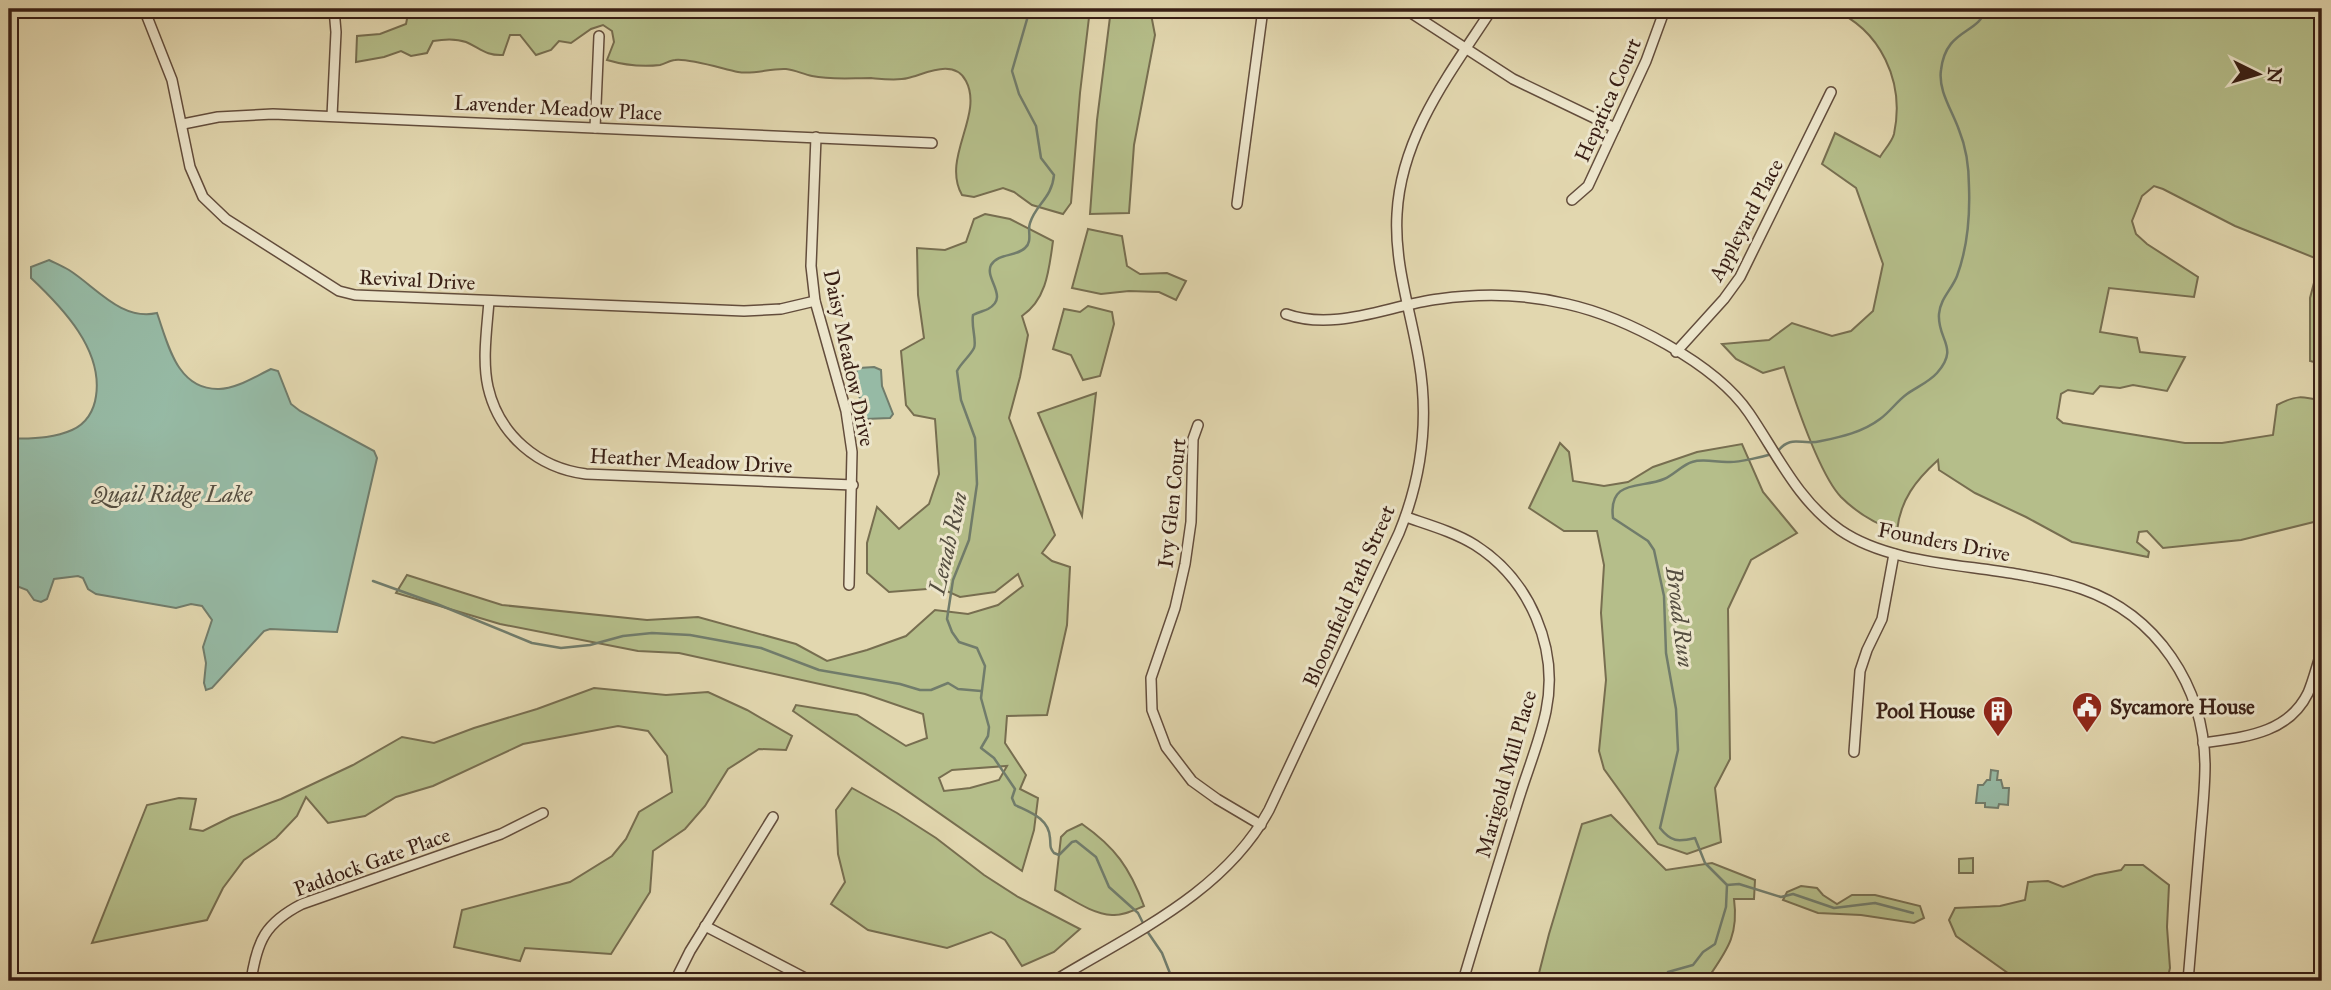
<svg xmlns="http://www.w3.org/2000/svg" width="2331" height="990" font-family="'IM FELL Great Primer',serif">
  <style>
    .green { fill: #b5be8a; stroke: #776e50; stroke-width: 2; fill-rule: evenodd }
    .water { fill: #96baa5; stroke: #717c6b; stroke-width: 2 }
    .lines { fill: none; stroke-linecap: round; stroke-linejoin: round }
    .stream { stroke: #717c6b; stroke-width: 2.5 }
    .street-casing { stroke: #634d3c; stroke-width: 12 }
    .street { stroke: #ece5cb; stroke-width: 9 }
    .labels { text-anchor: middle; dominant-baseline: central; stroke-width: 6; stroke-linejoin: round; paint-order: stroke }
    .street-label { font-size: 21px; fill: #391f15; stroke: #ece5cb }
    .poi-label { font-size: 21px; font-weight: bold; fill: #391f15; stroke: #ece5cb; text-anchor: start }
    .water-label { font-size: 23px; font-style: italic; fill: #554e40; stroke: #ece5cb }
  </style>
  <rect width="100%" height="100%" fill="#e2d7af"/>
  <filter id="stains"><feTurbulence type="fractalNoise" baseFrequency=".00286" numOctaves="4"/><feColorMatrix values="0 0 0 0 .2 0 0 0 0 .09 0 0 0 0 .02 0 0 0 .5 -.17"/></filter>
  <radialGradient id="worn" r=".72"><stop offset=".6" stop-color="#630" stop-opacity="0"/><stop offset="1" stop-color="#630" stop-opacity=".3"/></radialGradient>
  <!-- green -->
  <g class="green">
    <path d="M409 9H1090L1080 93 1071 203 1063 214 1032 205 1014 192 1003 188 974 197 962 195C941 158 984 115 966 81 954 58 925 74 908 78 897 81 882 79 871 78 851 78 831 80 812 76 803 74 795 70 786 69 770 68 754 75 738 72 723 69 689 58 675 60 670 60 665 64 660 65 643 67 624 65 607 60L614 42 612 31 603 25 591 29 571 43 559 41 551 50 536 55 520 35H510L503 55C486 56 480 48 466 42 455 38 444 39 433 41L427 53 411 56 401 51 384 57 356 62 357 36 380 34 406 24Z"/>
    <polygon points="1111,9 1150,9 1155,35 1134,145 1129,213 1090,214 1097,120"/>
    <path d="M1831 9H2322V364L2310 361V298L2320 260 2235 226 2163 189 2154 186 2142 196 2132 221 2136 234 2147 244 2198 277 2194 297 2109 288 2100 332 2137 338 2140 352 2185 357 2167 391 2133 385 2120 388 2100 386 2093 394 2068 390 2061 394 2057 418 2063 423 2185 443H2222L2273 435 2277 405C2296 395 2302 396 2322 401V520L2241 540 2163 548 2147 531 2139 532 2137 542 2149 552 2148 557 2072 542 2026 517 1975 493 1939 470 1938 460C1916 480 1900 500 1897 531 1875 524 1857 513 1841 497 1819 474 1794 398 1784 367L1763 373 1736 359 1722 344 1769 340 1792 323 1832 336 1851 331 1873 311 1883 264 1856 188 1822 164 1835 133 1880 157C1884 150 1892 142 1894 134 1905 82 1881 29 1831 9Z"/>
    <path d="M985 214 1010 219 1053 241C1049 269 1047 299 1022 316L1028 335 1020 377 1009 418 1055 535 1042 553 1052 561 1070 567 1067 625 1047 715 1007 716 1005 743 1026 775 1020 789 1038 798 1034 830 1022 871 793 711 796 705 857 715 906 746 927 738 923 714 865 694 679 653 638 651 500 624 396 593 407 575 502 605 647 620 698 617 796 644 827 661 867 650 906 636 935 610 968 614 998 605 1023 586 1018 574 995 592 960 597 940 588 889 592 867 573V543L877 507 899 529 929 504 939 474 935 419 914 415 906 405 901 351 924 338 918 295 917 248 945 250 966 242 974 219ZM1007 766 999 780 970 788 944 791 939 778 952 770Z"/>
    <polygon points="1088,229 1122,236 1127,266 1140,274 1167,273 1186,281 1176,300 1159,292 1129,291 1101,294 1072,288"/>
    <polygon points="1088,306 1112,312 1114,324 1100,376 1083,380 1071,355 1053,349 1064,309 1080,312"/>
    <polygon points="1096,393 1082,516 1038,413"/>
    <polygon points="1560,443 1569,452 1573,481 1604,486 1628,482 1653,467 1697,452 1742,444 1763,492 1797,533 1751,560 1728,609 1730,759 1715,788 1721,842 1687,854 1658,844 1604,769 1599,751 1606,680 1601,613 1604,565 1597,531 1564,531 1529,508"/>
    <polygon points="594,688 666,695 708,692 747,710 792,736 786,750 759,749 728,769 705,806 685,829 653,851 650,892 611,954 525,948 520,961 454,947 462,910 570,882 612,856 626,839 639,812 672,792 667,756 648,731 618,726 523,744 433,786 396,797 365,816 328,823 306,797 297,816 276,838 244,860 223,888 207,920 92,943 147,805 179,798 196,799 190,829 203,831 231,817 281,799 353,765 402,737 434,743 474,728 537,709"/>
    <polygon points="852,788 897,813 936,838 984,875 1018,897 1080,929 1054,952 1022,966 1005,940 991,932 947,948 868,930 831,904 845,882 838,854 836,810"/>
    <path d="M1611 815 1666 870 1712 863 1755 880 1754 899H1734C1739 937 1726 951 1706 981H1537L1549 934 1582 824Z"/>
    <path d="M1082 824C1115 847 1130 868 1144 906 1134 910 1123 916 1112 915 1092 914 1072 899 1055 890L1061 837 1067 831Z"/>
    <polygon points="1973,858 1973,873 1959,873 1959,859"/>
    <polygon points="2125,865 2143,865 2169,885 2167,927 2170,968 2167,981 2038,981 2036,978 2019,981 1956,936 1949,920 1955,908 2000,906 2025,900 2028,882 2048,881 2063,887 2095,875 2121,870"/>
    <polygon points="1801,886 1817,888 1823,895 1837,904 1852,895 1875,895 1920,906 1924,918 1914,923 1861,915 1818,913 1783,900 1787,892"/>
  </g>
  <!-- water -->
  <g class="water">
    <path d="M49 260C55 263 62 266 69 270 96 287 121 321 157 313 168 344 177 390 219 389 236 389 256 376 271 369L278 371 291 404 300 411 374 451 377 458 337 632 270 629 264 631 212 688 206 690 204 683 206 663 203 647 212 620 202 606 191 604 176 608 96 594 88 589 83 578 78 576 54 579 47 599 41 602 34 600 27 590 9 583V439C31 438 52 439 72 430 86 424 94 411 96 396 103 350 63 308 31 278V267Z"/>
    <polygon points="874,367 881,370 882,386 893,414 890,418 865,419 854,375 859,368"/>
    <polygon points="1991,770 1998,771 1997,780 2001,780 2003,788 2009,788 2008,805 1999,804 1998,808 1985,807 1985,803 1976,803 1978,785 1983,785 1987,780 1990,780"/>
  </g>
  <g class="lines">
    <!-- stream -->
    <g class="stream">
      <path d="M1030 9 1012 71 1019 94 1036 126 1041 158 1054 175C1052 198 1036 204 1030 223 1027 231 1033 241 1025 248 1016 257 998 253 991 265 984 279 1010 297 988 309 984 311 978 312 973 315 971 326 977 342 974 348 970 356 961 363 957 371L961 400 975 438 977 484 969 540 953 580 947 619 952 632 959 642 977 648 985 666 981 698 989 727 988 736 981 748 994 758 1015 789 1012 798 1015 805C1029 812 1049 818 1050 838 1051 846 1049 847 1054 853L1059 855 1072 842 1076 841 1096 857 1109 887 1138 913 1144 925"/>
      <path d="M1778 451C1791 434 1802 446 1821 441 1841 437 1863 432 1880 419 1890 412 1897 401 1907 394 1917 387 1929 382 1937 373 1960 347 1937 340 1939 314 1940 299 1952 289 1957 276 1967 249 1970 215 1969 187 1969 168 1966 147 1959 130 1952 110 1938 91 1941 70 1946 28 1978 35 1986 9"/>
      <polyline points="373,581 437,604 532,643 561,648 590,645 623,636 652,633 690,635 761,648 819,670 900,684 920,690 931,690 948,683 958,689 981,691"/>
      <polyline points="1727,885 1739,884 1781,897 1793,894 1834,908 1875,903 1913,913"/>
      <polyline points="1147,931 1162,953 1173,981"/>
      <path d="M1665 981 1668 972 1693 965 1703 952 1715 944 1726 907 1727 885 1705 863 1695 838C1678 842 1671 842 1660 828L1678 750 1676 709 1666 653 1664 596 1654 550 1648 541 1613 518C1608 478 1642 489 1664 479 1674 475 1682 465 1692 462 1704 458 1718 463 1730 462 1740 462 1762 457 1772 454"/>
    </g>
    <!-- street casing -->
    <g class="street-casing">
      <g id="street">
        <polyline points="144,9 172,80 190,167 203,197 226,219 339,291 355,295 744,311 781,309 815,301"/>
        <polyline points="1405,9 1513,79 1615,128"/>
        <polyline points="332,116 336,32 334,9"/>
        <polyline points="183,124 218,117 273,114 932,143"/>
        <polyline points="595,128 599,36"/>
        <polyline points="816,137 811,266 815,301 846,411 852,452 849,585"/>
        <polyline points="1572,200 1588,186 1646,61 1665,9"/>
        <polyline points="1237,204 1263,9"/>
        <path d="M489 301C487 328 482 360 488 387 499 435 538 468 586 474L853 485"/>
        <path d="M1286 314C1336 332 1389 305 1439 299 1482 293 1525 294 1567 304 1625 317 1715 363 1749 413 1777 454 1798 501 1840 530 1888 563 1960 564 2016 574 2038 578 2060 581 2082 589 2157 615 2204 686 2205 765 2205 790 2202 815 2200 840 2196 887 2192 934 2188 981"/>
        <polyline points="1676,352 1724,299 1740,277 1831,92"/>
        <polyline points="1198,425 1193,439 1191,522 1185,564 1175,608 1151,678 1152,710 1166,747 1192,781 1217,799 1261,825"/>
        <path d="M1406 517C1429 525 1454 532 1475 545 1530 580 1559 648 1546 711 1540 740 1528 769 1519 798 1500 859 1481 920 1463 981"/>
        <path d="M2203 743C2244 737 2288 734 2308 693 2314 679 2317 664 2322 651"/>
        <polyline points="1854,752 1860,671 1867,650 1882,619 1894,554"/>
        <polyline points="705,926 811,981"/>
        <path d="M251 981C257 941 265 923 302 904L501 834 543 813"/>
        <polyline points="675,981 690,951 773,817"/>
        <path d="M1054 981C1133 933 1224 893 1269 810L1399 533C1422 477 1429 420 1419 361 1411 312 1394 264 1397 214 1401 135 1451 72 1492 9"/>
      </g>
    </g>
    <!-- street -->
    <use href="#street" class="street"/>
  </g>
  <!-- icons -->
  <defs>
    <g id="civic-pin" transform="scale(1.575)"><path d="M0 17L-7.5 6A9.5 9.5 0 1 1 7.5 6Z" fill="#8f2418" stroke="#ece5cb"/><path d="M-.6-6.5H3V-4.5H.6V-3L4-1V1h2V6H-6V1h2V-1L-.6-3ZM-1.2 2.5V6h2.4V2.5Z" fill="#fff"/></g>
    <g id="building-pin" transform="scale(1.575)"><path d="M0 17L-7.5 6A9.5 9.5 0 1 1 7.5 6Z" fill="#8f2418" stroke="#ece5cb"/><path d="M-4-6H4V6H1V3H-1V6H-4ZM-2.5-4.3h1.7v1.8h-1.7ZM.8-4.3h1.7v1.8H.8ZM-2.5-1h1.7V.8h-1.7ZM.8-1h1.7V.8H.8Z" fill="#fff"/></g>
  </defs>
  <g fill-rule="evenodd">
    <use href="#civic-pin" x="2087" y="707"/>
    <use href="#building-pin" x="1998" y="711"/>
  </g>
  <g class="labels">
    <!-- street labels -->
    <g class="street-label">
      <text transform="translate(1608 100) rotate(-66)">Hepatica Court</text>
      <text transform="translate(558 108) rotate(3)">Lavender Meadow Place</text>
      <text transform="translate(1746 220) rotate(-62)">Appleyard Place</text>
      <text transform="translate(417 280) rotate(3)">Revival Drive</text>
      <text transform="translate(849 358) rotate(78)">Daisy Meadow Drive</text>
      <text transform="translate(691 461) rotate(3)">Heather Meadow Drive</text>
      <text transform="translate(1172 503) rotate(-84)">Ivy Glen Court</text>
      <text transform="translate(1944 542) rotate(11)">Founders Drive</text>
      <text transform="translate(1349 596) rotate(-66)">Bloomfield Path Street</text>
      <text transform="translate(1506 774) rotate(-74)">Marigold Mill Place</text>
      <text transform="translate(372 862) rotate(-20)">Paddock Gate Place</text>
    </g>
    <!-- poi labels -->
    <g class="poi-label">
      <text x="2110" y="707">Sycamore House</text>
      <text x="1975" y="711" text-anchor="end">Pool House</text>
    </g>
    <!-- water labels -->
    <g class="water-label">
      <text x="172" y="494">Quail Ridge Lake</text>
      <text transform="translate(948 543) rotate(-77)">Lenah Run</text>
      <text transform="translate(1680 617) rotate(83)">Broad Run</text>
    </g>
  </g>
  <!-- margin -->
  <rect width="2331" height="990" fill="none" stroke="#e2d7af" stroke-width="35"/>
  <rect x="10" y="10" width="2310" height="969" fill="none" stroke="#391f15" stroke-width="3.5"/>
  <rect x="18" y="18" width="2296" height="955" fill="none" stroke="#391f15" stroke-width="2"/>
  <!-- north arrow -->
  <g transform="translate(2258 74) rotate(95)" stroke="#ece5cb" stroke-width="5" paint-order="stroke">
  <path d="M0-5L12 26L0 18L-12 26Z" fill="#391f15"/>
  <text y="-10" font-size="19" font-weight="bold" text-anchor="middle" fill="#391f15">N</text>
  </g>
  <rect width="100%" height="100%" filter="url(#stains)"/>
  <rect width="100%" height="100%" fill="url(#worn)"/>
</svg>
